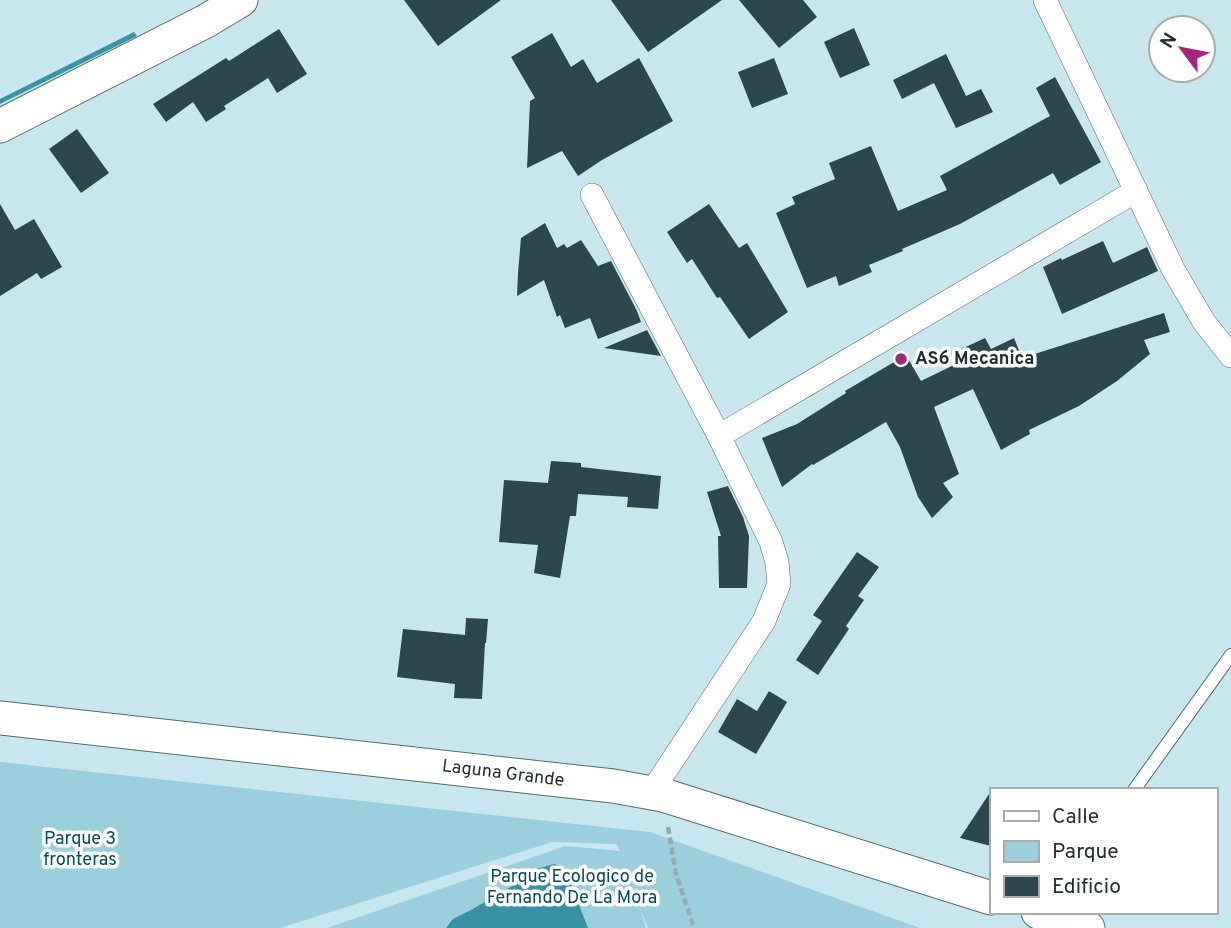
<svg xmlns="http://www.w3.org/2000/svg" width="1231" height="928" font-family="Overpass,sans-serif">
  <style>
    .green { fill: #9bcfdb }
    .water { fill: #3991a4 }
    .building { fill: #2d474d }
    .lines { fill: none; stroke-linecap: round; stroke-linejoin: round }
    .service-casing { stroke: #526d73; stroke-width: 14 }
    .minor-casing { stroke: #526d73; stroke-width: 24 }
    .secondary-casing { stroke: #526d73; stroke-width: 35 }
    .path { stroke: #94acb2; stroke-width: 4.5; stroke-dasharray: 7 3.5; stroke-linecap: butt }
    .service { stroke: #fff; stroke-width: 12 }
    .minor { stroke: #fff; stroke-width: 23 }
    .secondary { stroke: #fff; stroke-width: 33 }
    .poi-dot { fill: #a3277a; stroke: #fff; stroke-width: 2.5 }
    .labels { text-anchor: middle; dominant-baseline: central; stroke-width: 7; stroke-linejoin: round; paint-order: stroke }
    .poi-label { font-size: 18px; font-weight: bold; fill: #232f31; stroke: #fff; text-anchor: start }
    .street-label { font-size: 18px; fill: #232f31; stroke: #fff }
    .park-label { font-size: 18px; fill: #004f5d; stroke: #fff }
  </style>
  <rect width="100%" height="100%" fill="#c8e6ee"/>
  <!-- green -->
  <polygon class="green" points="0,762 650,832 920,928 648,928 639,906 646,928 327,928 565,846 620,851 617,844 552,842 280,928 0,928"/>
  <!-- water -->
  <g class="water">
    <polygon points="134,32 137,36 0,104 0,99"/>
    <polygon points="554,864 564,867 588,928 446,928 453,919 471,910 514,885 533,870"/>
  </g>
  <!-- building -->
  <g class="building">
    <polygon points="404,0 501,0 438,46"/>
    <polygon points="611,0 722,0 648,52"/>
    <polygon points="739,0 803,0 817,17 779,48"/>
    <polygon points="854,28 870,65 840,78 824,42"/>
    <polygon points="279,29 307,74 277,93 268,78 224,106 226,109 206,122 193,102 166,122 153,104 226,58 229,61"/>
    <polygon points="552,33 571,67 583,59 597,83 639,58 673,121 602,160 578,176 562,151 527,168 530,101 535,98 511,57"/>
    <polygon points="946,54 966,96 981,89 993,112 956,128 934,83 902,99 893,80"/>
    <polygon points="774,58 788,94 752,108 738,72"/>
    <polygon points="1055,77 1101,162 1060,185 1053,173 960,224 902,249 903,251 869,265 872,272 839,286 836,276 807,288 776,213 795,204 792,197 835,179 829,163 871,146 898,211 947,190 940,176 1050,116 1036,88"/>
    <polygon points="77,129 109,173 81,193 49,149"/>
    <polygon points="0,204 15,230 34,219 62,267 41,279 37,273 0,296"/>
    <polygon points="709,204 739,248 747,243 788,312 749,339 720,297 717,298 692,259 687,263 667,232"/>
    <polygon points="545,223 557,248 564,244 567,248 581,240 598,266 611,261 637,311 641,322 598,339 590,318 565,328 560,315 557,317 544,280 517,296 518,273 521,238"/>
    <polygon points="1103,241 1113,263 1147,247 1158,271 1062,314 1043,267 1061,258 1062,260"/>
    <polygon points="1164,313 1170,332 1144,340 1150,354 1117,381 1079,406 1029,430 1030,434 1001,450 973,389 934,407 959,474 943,483 953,497 932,518 918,497 900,447 886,422 813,465 812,464 782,487 762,438 797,424 846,393 845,391 906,355 921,381 960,362 955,352 985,338 991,349 1014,338 1022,358"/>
    <polygon points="647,330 661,356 604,348"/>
    <polygon points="551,461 581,463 581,467 661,476 658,509 627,507 628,497 578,494 576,516 570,516 560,578 534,573 538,545 499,542 504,480 548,483"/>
    <polygon points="728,486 743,517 749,536 747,588 719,588 718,536 721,536 707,492"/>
    <polygon points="857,552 879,567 858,596 864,600 846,626 849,629 818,675 796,660 822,621 813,615"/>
    <polygon points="466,618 488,619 486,643 485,643 482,699 454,698 455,684 397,677 403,629 465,635"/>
    <polygon points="769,691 787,702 756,754 718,732 737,699 757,711"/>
    <polygon points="991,791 991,846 960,838"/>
  </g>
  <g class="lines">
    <!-- service casing -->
    <g class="service-casing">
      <polyline id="service" points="1134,790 1231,655"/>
    </g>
    <!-- minor casing -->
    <g class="minor-casing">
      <g id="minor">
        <polyline points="1045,0 1173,269 1204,322 1231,356"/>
        <polyline points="592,195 719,436 771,542 777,562 779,584 764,621 651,793"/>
        <polyline points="719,436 1136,191"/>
      </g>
    </g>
    <!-- secondary casing -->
    <g class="secondary-casing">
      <g id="secondary">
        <polyline points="0,126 206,21 241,0"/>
        <polyline points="0,718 613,786 663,795 991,898"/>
        <polyline points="1038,912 1088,928"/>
      </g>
    </g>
    <!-- path -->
    <polyline class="path" points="668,827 676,874 694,928"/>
    <!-- service -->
    <use href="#service" class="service"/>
    <!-- minor -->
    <use href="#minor" class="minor"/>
    <!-- secondary -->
    <use href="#secondary" class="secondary"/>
  </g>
  <!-- markers -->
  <circle class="poi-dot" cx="901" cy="359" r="7"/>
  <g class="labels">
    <!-- poi labels -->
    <g class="poi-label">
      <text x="915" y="359">AS6 Mecanica</text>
    </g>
    <!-- street labels -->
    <g class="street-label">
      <text transform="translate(503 774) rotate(7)">Laguna Grande</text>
    </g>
    <!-- park labels -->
    <g class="park-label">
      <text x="80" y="839">Parque 3<tspan x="80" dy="21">fronteras</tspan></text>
      <text x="572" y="877">Parque Ecologico de<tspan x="572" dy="21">Fernando De La Mora</tspan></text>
    </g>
  </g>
  <!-- legend -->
  <rect x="990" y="788" width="228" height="126" fill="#ffffff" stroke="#a7acad" stroke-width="2"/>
  <rect x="1004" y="811" width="35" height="10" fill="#ffffff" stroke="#a7acad" stroke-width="2"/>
  <text x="1052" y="823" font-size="21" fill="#232f31">Calle</text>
  <rect x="1004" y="841" width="35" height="21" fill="#9bcfdb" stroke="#a7acad" stroke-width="2"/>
  <text x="1052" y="858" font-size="21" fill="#232f31">Parque</text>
  <rect x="1004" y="876" width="35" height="21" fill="#2d474d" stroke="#a7acad" stroke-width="2"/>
  <text x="1052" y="893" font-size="21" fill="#232f31">Edificio</text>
  <!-- north arrow -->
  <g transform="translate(1182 49) rotate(302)"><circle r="33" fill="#ffffff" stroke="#a7acad" stroke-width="2"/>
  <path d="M0-5L12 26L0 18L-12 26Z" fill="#a3277a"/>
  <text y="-10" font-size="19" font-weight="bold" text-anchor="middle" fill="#232f31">N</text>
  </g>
</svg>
